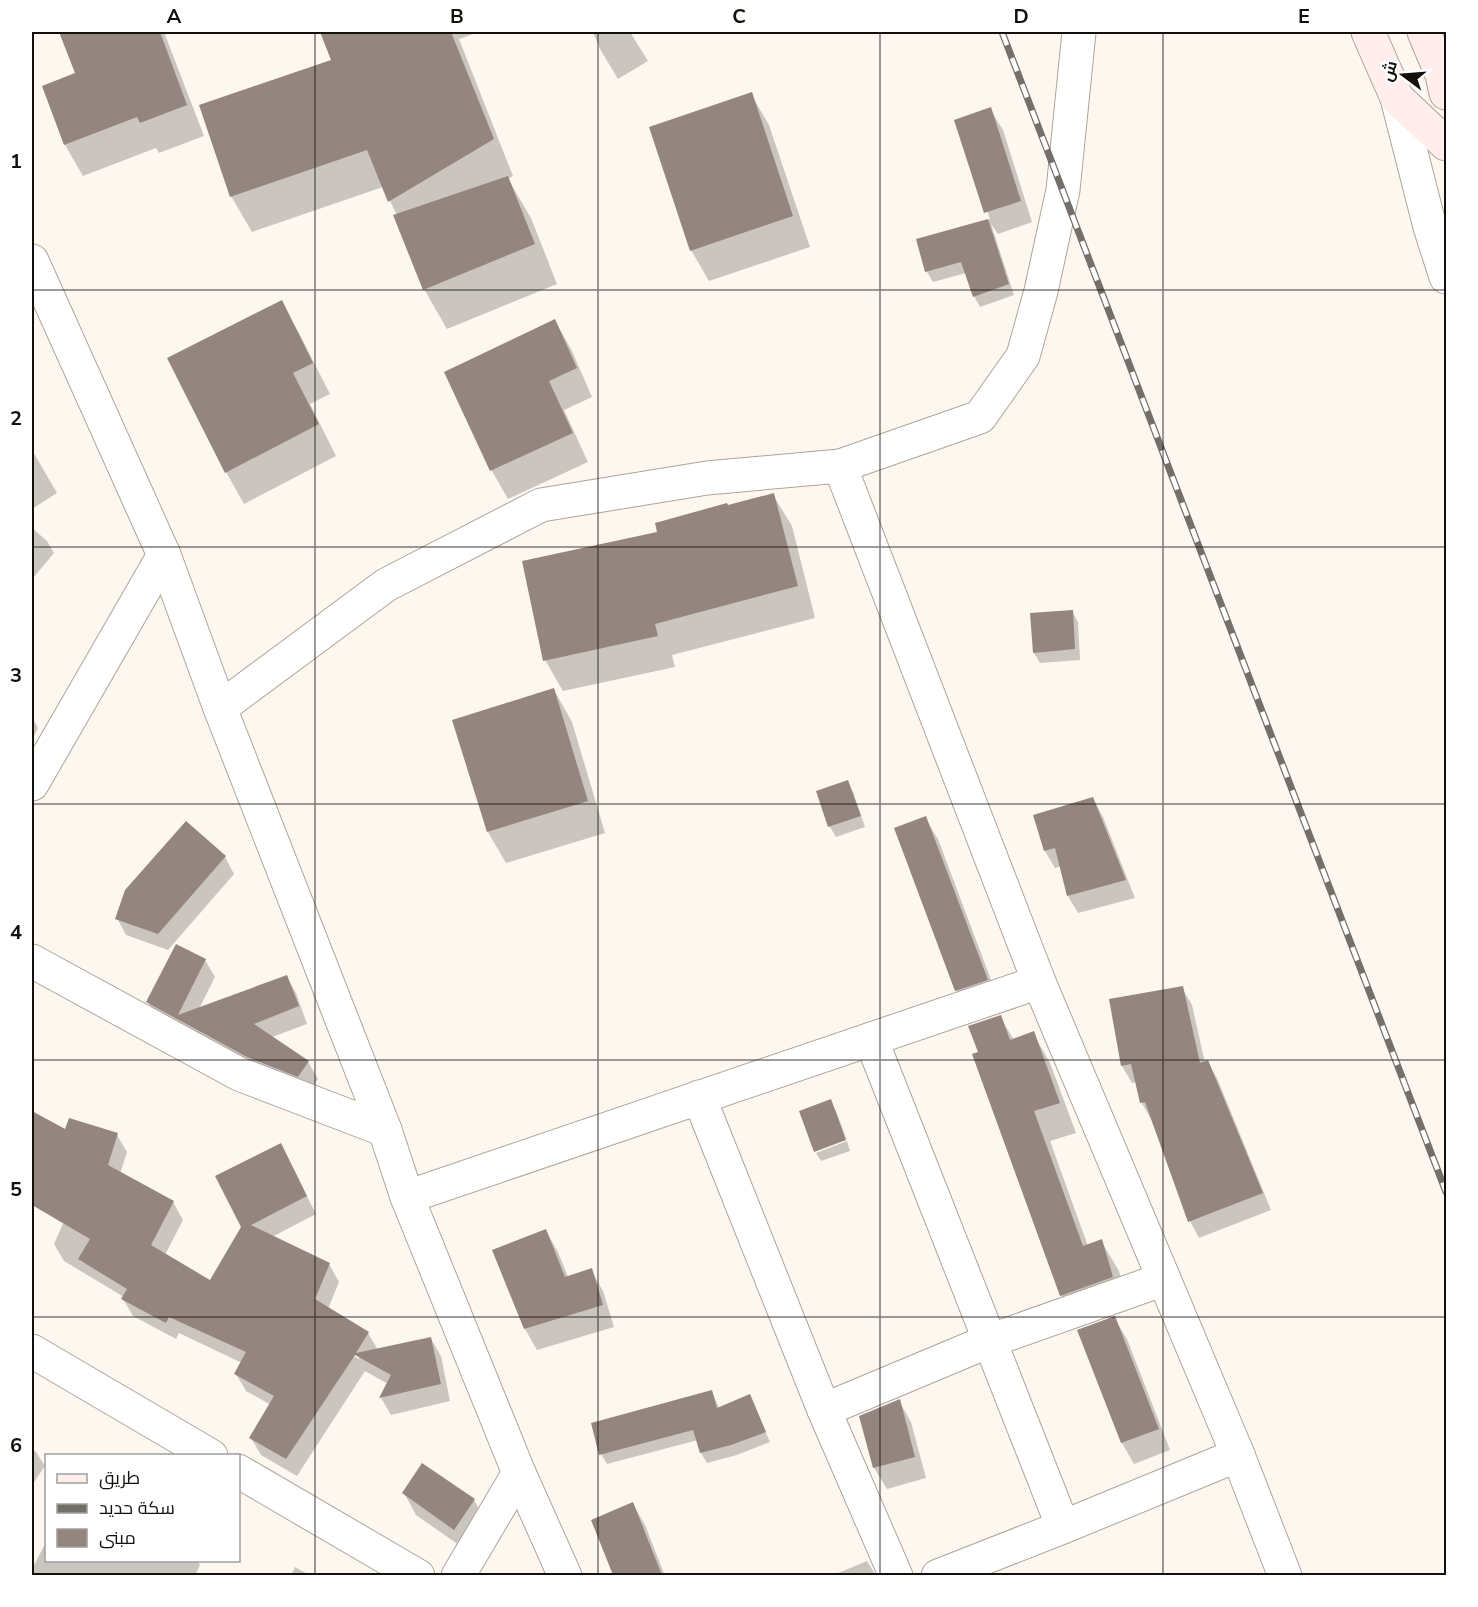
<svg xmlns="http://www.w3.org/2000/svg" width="1478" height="1607" font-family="'Nunito Sans',Cairo,sans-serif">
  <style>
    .shadow { fill: #0003; fill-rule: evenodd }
    .building { fill: #95857f }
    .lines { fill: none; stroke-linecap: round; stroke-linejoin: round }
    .street-casing { stroke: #aea598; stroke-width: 35 }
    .secondary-casing { stroke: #aea598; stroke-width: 35 }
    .street { stroke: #fff; stroke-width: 33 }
    .secondary { stroke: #ffeeeb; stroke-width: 33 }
    .rail-casing { stroke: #747069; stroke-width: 7 }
    .rail { stroke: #fff; stroke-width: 4.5; stroke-dasharray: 14; stroke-linecap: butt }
    .grid { fill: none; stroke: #13100b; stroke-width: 1.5; stroke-opacity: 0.55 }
    .neatline { fill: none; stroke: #13100b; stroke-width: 2 }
    .grid-label { font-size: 20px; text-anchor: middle; font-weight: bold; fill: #13100b }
  </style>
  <rect width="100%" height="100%" fill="#fdf7ef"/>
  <!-- shadow -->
  <g class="shadow">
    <polygon points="76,32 164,32 204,136 159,153 156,148 83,176 65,145 44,87 76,74 63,36"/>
    <polygon points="321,32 479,32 459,39 513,176 508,179 531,218 557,284 447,329 424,289 397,215 383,187 252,232 231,196 333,61"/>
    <polygon points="593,32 630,32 648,61 618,79 600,49"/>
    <polygon points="751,94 769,125 810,247 709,281 691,250"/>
    <polygon points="990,109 1003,130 1032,222 998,234 991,224 1014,295 980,307 974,296 966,273 933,282 927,272 918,240 990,219 955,121"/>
    <polygon points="281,302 299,333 330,394 310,404 336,456 244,504 226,472"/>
    <polygon points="555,321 571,349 592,397 564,410 588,462 508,499 492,471 446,373"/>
    <polygon points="32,450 57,493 32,509"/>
    <polygon points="773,495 792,526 815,618 672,655 675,667 563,691 545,660 659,533 728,506"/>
    <polygon points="32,528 47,541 54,553 33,578 32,577"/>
    <polygon points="1072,611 1078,622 1080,660 1040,663 1034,653"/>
    <polygon points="554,690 572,722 605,833 506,863 488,832"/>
    <polygon points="32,717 38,728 32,740"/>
    <polygon points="847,781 853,792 865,827 836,837 830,827 818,791"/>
    <polygon points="1093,799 1103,817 1135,898 1078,913 1068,896 1061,866 1055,868 1045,851 1035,816"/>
    <polygon points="925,818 938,839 999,1001 969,1011 956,990"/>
    <polygon points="186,823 225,857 234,874 168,950 126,935 117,918"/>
    <polygon points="205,960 215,977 199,1009 286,976 296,993 307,1024 272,1037 308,1062 318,1079 308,1093 158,1019 148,1002"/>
    <polygon points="1182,988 1192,1005 1205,1063 1207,1062 1217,1078 1271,1210 1199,1238 1190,1221 1151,1119 1141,1102 1137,1082 1132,1083 1122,1066 1111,1000"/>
    <polygon points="1000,1017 1014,1040 1033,1033 1050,1063 1076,1133 1050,1141 1088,1246 1101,1241 1119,1271 1129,1308 1079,1325 1061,1295 980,1053"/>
    <polygon points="830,1101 836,1111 846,1138 815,1150"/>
    <path d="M32 1113 66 1131 117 1135 127 1152 120 1174 173 1202 183 1220 165 1255 210 1282 290 1163 316 1214 272 1237 329 1264 339 1282 328 1309 368 1333 378 1350 431 1339 441 1356 450 1401 391 1415 381 1398 388 1384 365 1371 297 1476 261 1455 251 1438 271 1405 246 1391 236 1374 242 1363 179 1333 176 1339 133 1316 123 1299 124 1297 64 1261 54 1244 72 1203 34 1185 32 1189ZM347 1352 359 1355V1359Z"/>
    <polygon points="847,1141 850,1151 821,1161 816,1153"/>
    <polygon points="546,1231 558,1252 568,1277 591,1270 603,1291 614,1327 537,1350 525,1329"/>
    <polygon points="1114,1318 1127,1339 1170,1450 1134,1464 1122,1443 1079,1331"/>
    <polygon points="712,1392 719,1408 750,1396 770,1442 737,1455 707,1463 701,1453 698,1440 607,1464 601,1454"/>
    <polygon points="899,1401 911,1422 926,1478 887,1489 874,1468 861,1416"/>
    <polygon points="32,1449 36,1452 45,1466 32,1485"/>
    <polygon points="404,1493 474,1500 486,1522 466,1550 416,1515"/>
    <polygon points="633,1504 645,1525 665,1576 614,1576 592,1521"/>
    <polygon points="46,1542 46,1560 197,1560 200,1565 195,1576 32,1576 32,1569"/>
    <polygon points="867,1561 876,1576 831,1576"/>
    <polygon points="295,1567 311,1576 291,1576"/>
  </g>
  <!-- building -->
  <g class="building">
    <polygon points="59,32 160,32 187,105 140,123 137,117 64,145 42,86 75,73"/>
    <polygon points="320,32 451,32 494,139 388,202 367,150 230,197 199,105 331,60"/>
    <polygon points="752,92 793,216 690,251 649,127"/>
    <polygon points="991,107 1021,201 984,213 954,120"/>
    <polygon points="508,176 535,244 423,290 393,215"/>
    <polygon points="988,219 1009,284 973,297 961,262 925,272 916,239"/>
    <polygon points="282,300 313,363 293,373 319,424 225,473 167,358"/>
    <polygon points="555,319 577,368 549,381 573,433 490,471 444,372"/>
    <polygon points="774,493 798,586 655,624 658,636 543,661 522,561 657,532 655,523 727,503 728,505"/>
    <polygon points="1073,610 1075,649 1033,653 1030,613"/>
    <polygon points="554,688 588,801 487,832 452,720"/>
    <polygon points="848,780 861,816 828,827 816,791"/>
    <polygon points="1093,797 1126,880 1067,896 1055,848 1044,851 1033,815"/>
    <polygon points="926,816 988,980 955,991 894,828"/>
    <polygon points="186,821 226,856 158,934 115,919 125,890"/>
    <polygon points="176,944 206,959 178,1015 287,975 299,1006 254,1024 309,1061 298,1077 247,1057 146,1002"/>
    <polygon points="1183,986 1200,1063 1208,1060 1263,1193 1188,1222 1145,1102 1140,1103 1131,1064 1121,1066 1109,999"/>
    <polygon points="1001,1015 1010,1040 1034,1031 1060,1103 1034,1111 1083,1246 1102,1239 1113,1277 1060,1296 972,1054 978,1052 968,1026"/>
    <polygon points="831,1099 846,1140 814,1152 799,1111"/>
    <polygon points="32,1111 65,1129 69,1118 118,1133 108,1165 174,1201 151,1245 210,1280 241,1227 215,1176 281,1143 307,1196 251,1225 330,1263 315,1299 369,1332 356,1353 431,1337 441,1384 379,1398 391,1375 355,1355 286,1459 249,1438 274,1396 234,1374 246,1352 169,1317 166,1323 121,1299 127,1289 78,1259 90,1239 32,1205"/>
    <polygon points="546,1229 565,1277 592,1268 603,1305 524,1329 492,1250"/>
    <polygon points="1115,1316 1159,1429 1121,1443 1077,1330"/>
    <polygon points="712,1390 717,1408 750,1394 766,1432 731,1445 700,1453 693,1430 599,1455 591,1423"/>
    <polygon points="900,1399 915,1457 873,1468 859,1416"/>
    <polygon points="422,1463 475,1499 454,1530 402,1493"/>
    <polygon points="633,1502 662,1575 613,1575 591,1520"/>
  </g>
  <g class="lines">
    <!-- street casing -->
    <g class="street-casing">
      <g id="street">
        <polyline points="1397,98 1430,227 1446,277"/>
        <polyline points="32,261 164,555 220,708 385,1130 407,1197 519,1473 565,1576"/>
        <polyline points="840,466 1039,982 1238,1455 1285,1576"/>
        <polyline points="220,708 386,585 541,505 707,478 840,466 980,417 1023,356 1041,291 1063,190 1079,32"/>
        <polyline points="32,784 164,555"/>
        <polyline points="32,961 239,1074 385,1130"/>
        <polyline points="871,1039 1063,1527"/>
        <polyline points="699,1097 824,1410 896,1576"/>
        <polyline points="407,1197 1039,982"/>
        <polyline points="32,1351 211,1456"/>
        <polyline points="824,1410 989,1341 1164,1279"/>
        <polyline points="238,1471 418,1576"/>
        <polyline points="458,1576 519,1473"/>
        <polyline points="938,1576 1063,1527 1238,1455"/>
      </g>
    </g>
    <!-- secondary casing -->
    <g class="secondary-casing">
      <g id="secondary">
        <polyline points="1368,32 1397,98 1446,144"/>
        <polyline points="1424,32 1442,75 1446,93"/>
      </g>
    </g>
    <!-- street -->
    <use href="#street" class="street"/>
    <!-- secondary -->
    <use href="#secondary" class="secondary"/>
    <!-- rail casing -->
    <g class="rail-casing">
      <polyline id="rail" points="1002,32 1446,1192"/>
    </g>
    <!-- rail -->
    <use href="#rail" class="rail"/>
  </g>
  <!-- grid -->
  <path class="grid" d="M315 32V1576M598 32V1576M880 32V1576M1163 32V1576M32 290H1446M32 547H1446M32 804H1446M32 1060H1446M32 1317H1446"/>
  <!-- border -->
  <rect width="1478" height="1607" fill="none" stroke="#ffffff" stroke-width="66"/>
  <!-- legend -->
  <rect x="45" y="1454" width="195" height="108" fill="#ffffff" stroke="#a19f9d" stroke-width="1.5"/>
  <rect x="57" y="1474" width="30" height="9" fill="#ffeeeb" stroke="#a19f9d" stroke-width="1.5"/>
  <text x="99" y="1484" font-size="18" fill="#13100b">طريق</text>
  <rect x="57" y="1504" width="30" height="9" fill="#747069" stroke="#a19f9d" stroke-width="1.5"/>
  <text x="99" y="1514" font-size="18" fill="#13100b">سكة حديد</text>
  <rect x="57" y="1529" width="30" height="18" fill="#95857f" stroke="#a19f9d" stroke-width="1.5"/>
  <text x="99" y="1544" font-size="18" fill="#13100b">مبنى</text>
  <!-- north arrow -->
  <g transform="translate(1403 75) rotate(286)" stroke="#ffffff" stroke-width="4.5" paint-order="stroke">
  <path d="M0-4.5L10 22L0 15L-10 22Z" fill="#13100b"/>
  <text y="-9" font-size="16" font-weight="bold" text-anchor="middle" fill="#13100b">ش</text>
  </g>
  <rect x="33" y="33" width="1412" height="1541" class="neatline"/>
  <g class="grid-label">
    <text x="174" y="23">A</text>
    <text x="457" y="23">B</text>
    <text x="739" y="23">C</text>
    <text x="1021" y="23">D</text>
    <text x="1304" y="23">E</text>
    <text x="16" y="168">1</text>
    <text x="16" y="425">2</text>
    <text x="16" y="682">3</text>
    <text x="16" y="939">4</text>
    <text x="16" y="1196">5</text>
    <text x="16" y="1452">6</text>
  </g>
</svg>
